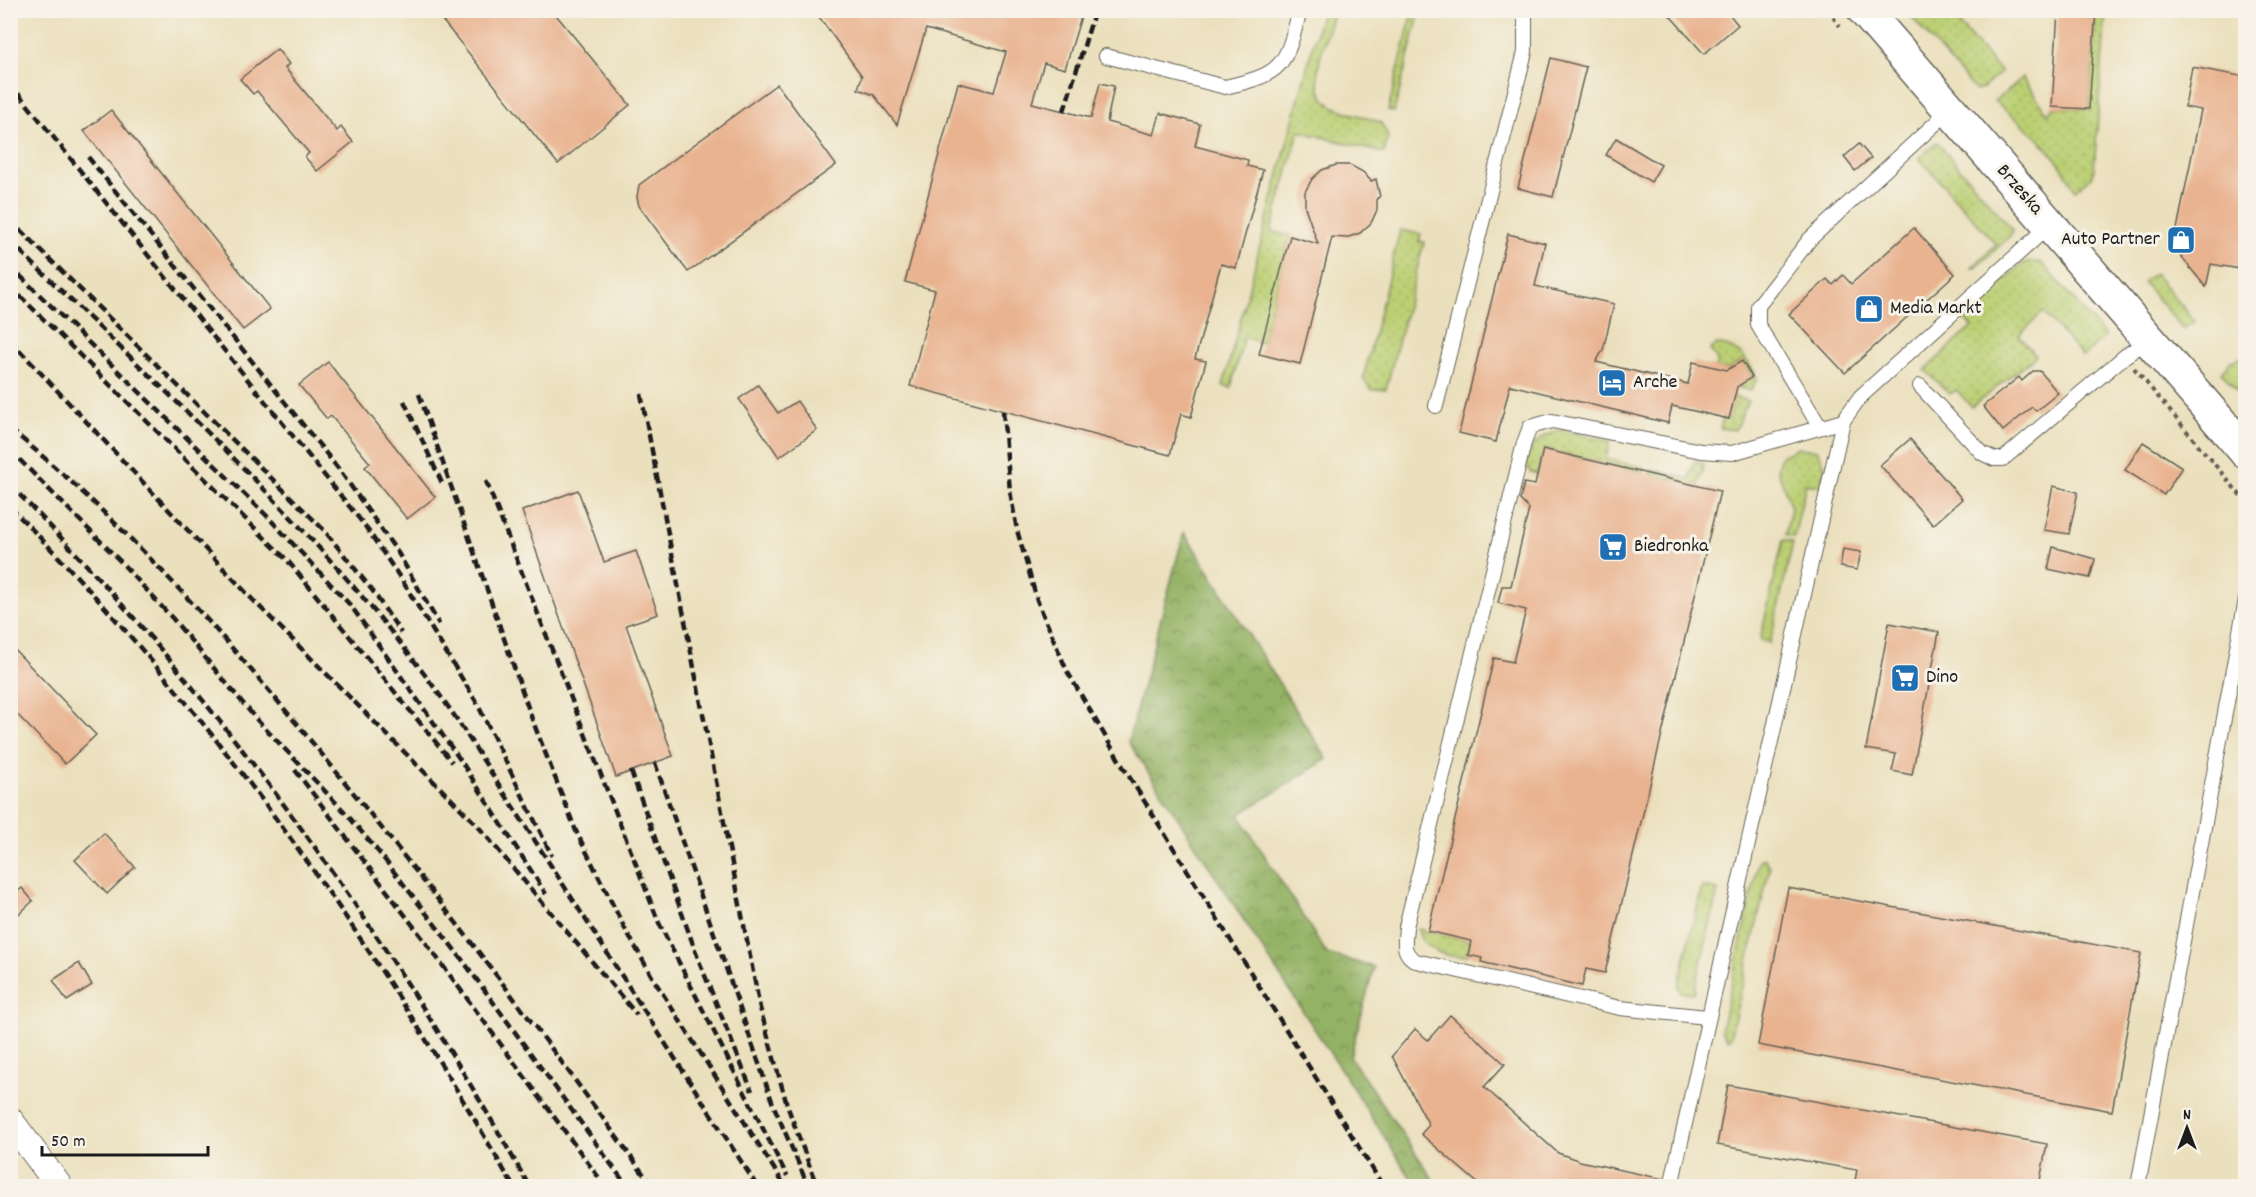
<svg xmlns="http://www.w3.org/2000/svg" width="2256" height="1197" font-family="Dekko,sans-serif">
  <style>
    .grass { fill: url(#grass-dots); stroke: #6c7648; stroke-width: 1.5 }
    .forest { fill: url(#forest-crowns); stroke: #586740; stroke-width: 1.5 }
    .building { fill: #e9b390 }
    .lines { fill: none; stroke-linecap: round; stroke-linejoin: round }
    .lane-casing { stroke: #646154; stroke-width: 16 }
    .street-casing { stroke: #646154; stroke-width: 28 }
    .primary-casing { stroke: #646154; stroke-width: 36 }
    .path { stroke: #646154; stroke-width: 4; stroke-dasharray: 4.5 4.5; stroke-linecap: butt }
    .lane { stroke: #fff; stroke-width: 14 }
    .street { stroke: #fff; stroke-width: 26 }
    .primary { stroke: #fff; stroke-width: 33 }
    .rail { stroke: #1c1c1c; stroke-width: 4.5; stroke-dasharray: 9 4.5; stroke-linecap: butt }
    .labels { text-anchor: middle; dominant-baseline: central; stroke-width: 6; stroke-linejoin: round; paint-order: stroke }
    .street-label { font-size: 20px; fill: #1c1c1c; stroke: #f7f3e8 }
    .poi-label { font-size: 20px; fill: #1c1c1c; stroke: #f7f3e8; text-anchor: start }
  </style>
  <defs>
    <pattern id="grass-dots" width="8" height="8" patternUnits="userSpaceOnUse" patternTransform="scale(1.5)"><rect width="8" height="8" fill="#bbcf73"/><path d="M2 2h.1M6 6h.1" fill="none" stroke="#a0b163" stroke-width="1.8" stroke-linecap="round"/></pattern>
    <pattern id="forest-crowns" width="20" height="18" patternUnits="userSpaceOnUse" patternTransform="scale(1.5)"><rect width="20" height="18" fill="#94b265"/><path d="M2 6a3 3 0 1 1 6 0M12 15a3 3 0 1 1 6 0" fill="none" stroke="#789052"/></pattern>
  </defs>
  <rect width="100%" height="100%" fill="#f7f3e8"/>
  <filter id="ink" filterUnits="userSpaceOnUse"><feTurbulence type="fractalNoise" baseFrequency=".0167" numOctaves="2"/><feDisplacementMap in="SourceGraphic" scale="12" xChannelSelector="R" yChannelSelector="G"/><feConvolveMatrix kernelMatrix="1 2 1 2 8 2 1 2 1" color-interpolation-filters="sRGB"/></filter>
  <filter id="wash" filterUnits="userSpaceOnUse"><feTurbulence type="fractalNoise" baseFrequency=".008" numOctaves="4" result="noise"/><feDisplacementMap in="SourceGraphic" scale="24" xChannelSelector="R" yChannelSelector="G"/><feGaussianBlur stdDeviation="1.35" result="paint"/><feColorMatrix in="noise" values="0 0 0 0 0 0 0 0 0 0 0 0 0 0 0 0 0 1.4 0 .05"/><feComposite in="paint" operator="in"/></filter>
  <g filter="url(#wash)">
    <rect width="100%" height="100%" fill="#ebe0bd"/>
    <!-- grass -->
    <g class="grass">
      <path d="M1322 11H1334C1327 38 1300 92 1337 108 1351 115 1367 116 1381 123L1388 136 1384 153 1299 131 1271 231 1290 236 1262 343 1244 337 1231 388 1223 386Z"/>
      <polygon points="1413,11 1420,11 1394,112 1388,110"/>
      <polygon points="1906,11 1948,11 2001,72 1982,89 1976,91"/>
      <path d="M2096 11H2106L2094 170 2091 177 2075 190C2055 149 2029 129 1994 101L2013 87 2022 77 2048 114 2052 107 2089 109Z"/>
      <polygon points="1937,142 2012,229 2012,234 1976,268 1972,268 1996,244 1919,158"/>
      <polygon points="1400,230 1421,234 1419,241 1424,242 1386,389 1372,390 1363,379"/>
      <polygon points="2031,262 2042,263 2105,336 2083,357 2043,312 2019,335 2036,356 1972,407 1956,390 1950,394 1925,370 1972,327 1963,318 2024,263"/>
      <polygon points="2154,273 2195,321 2183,329 2143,282"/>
      <path d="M1717 345C1737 345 1749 360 1757 378L1751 391 1737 387 1752 377 1742 361 1727 370 1716 368 1717 359 1710 350Z"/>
      <polygon points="2243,357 2245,359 2245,400 2221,372 2231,361"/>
      <polygon points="1734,397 1748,401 1735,430 1720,428 1723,418 1729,419"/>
      <path d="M1563 430 1610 441 1606 459 1645 468 1644 473 1544 449 1537 474 1530 472 1526 462C1530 444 1544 433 1563 430Z"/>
      <polygon points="1798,448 1817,450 1825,466 1821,487 1806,484 1794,537 1785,535 1791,508 1777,468 1781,456"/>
      <polygon points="1694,461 1704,464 1698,486 1650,474 1651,469 1689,479"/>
      <polygon points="1783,540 1793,542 1770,643 1760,640"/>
      <polygon points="1764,858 1770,867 1730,1038 1728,1040 1721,1030 1759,860"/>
      <polygon points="1702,887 1718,890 1694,993 1681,992 1678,987"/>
      <path d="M1418 929 1471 941 1468 955C1449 960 1421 950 1418 929Z"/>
    </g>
    <!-- forest -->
    <polygon class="forest" points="1184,532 1327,759 1239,815 1327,954 1374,967 1350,1057 1438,1186 1416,1186 1128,741"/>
    <g id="blocks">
      <!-- building -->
      <g class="building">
        <polygon points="434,10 552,10 630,105 558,164"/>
        <polygon points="814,10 1083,10 1065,69 1044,63 1032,103 1091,118 1100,83 1114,86 1107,122 1154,135 1160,113 1200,124 1195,146 1248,160 1247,166 1263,170 1236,268 1221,264 1195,359 1206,361 1191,417 1181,414 1170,455 910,386 935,290 905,282 958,83 994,92 1006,52 926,29 897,125 874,95 858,89 862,76"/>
        <polygon points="1665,10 1726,10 1738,25 1704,54"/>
        <polygon points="2058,10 2096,10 2089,109 2052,107"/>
        <polygon points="277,49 289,64 285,68 337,131 341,127 353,142 317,171 305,157 309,153 257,91 253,94 240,79"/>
        <polygon points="1551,58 1586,67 1553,197 1518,188"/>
        <polygon points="2192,67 2246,77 2246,270 2211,264 2206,287 2181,257 2175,239 2201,110 2185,107"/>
        <polygon points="777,84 836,165 688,272 639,206 637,197 639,185"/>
        <polygon points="111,110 270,309 243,330 84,131"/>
        <polygon points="1616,138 1661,165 1651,182 1606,155"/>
        <polygon points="1859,144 1871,158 1855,171 1844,157"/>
        <polygon points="1336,165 1350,165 1363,172 1371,181 1376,179 1380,197 1377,198 1377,210 1371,223 1360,233 1346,238 1332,237 1300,364 1259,354 1290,236 1318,244 1305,207 1305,192 1312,179 1322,170"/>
        <polygon points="1914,228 1955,274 1845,373 1789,314 1827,279 1833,285 1843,275 1851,284"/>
        <polygon points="1508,234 1545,243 1535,286 1614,304 1603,350 1596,362 1688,384 1693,362 1727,370 1742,361 1752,377 1737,387 1729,419 1672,406 1668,423 1510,385 1496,442 1459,433"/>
        <polygon points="328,362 435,497 407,519 365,467 370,463 331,416 327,419 299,385"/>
        <polygon points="2033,371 2040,371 2058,393 2036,411 2032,407 2003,431 1983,406 2019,377 2022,381"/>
        <polygon points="758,385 778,413 797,401 817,430 779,457 739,399"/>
        <polygon points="1910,439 1962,499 1933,525 1880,465"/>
        <polygon points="2143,442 2182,467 2164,495 2125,470"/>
        <polygon points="1543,449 1720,491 1605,973 1586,969 1582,986 1481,962 1482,958 1468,955 1471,941 1428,931 1494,658 1513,662 1526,610 1498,603 1502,586 1511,586 1529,509 1520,500 1524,483 1535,485"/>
        <polygon points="2053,486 2078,492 2069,534 2044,530"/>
        <polygon points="578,490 604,562 636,551 658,614 626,625 673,756 616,777 522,511"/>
        <polygon points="2053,547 2095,559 2090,578 2048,569"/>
        <polygon points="1843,549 1861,552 1857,570 1840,567"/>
        <polygon points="1889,623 1939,632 1912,775 1892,771 1896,754 1866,749"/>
        <polygon points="10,645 96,735 65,764 10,707"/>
        <polygon points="104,833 135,867 107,894 75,860"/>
        <polygon points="22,888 33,901 10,922 10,898"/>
        <polygon points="1788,888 2141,953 2112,1111 1758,1045"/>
        <polygon points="79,963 92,985 67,1001 53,980"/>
        <polygon points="1450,1015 1505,1064 1484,1087 1558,1153 1580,1161 1663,1179 1662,1186 1481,1186 1421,1134 1429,1125 1392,1056 1415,1029 1428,1040"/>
        <polygon points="1728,1085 2047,1144 2039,1186 1854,1186 1857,1170 1717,1145"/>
      </g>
    </g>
  </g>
  <g filter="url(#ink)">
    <use href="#blocks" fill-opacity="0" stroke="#646154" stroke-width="1.5"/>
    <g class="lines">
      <!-- lane casing -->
      <g class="lane-casing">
        <g id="lane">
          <path d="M1106 56 1225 87C1284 74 1285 66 1300 10"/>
          <polyline points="1920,386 1982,453 1994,459 2003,459 2125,356 2149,340"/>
          <polyline points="1436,406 1525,52 1525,10"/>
          <polyline points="1820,427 1758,325 1758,306 1810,239 1950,110"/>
          <path d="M1707 1017 1620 1008 1416 961C1401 953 1405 942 1406 927L1524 443 1530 427 1552 421 1701 451 1732 453 1843 421"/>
          <polyline points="1671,1186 1843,421 1860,397 2050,225"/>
          <polyline points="2138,1186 2246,599"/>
        </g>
      </g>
      <!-- street casing -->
      <g class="street-casing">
        <polyline id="street" points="10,1120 59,1186"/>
      </g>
      <!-- primary casing -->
      <g class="primary-casing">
        <polyline id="primary" points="1864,10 2246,452"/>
      </g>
      <!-- path -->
      <g class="path">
        <polyline points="1827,10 1840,26"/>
        <polyline points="2134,368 2246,502"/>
      </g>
      <!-- lane -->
      <use href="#lane" class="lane"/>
      <!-- street -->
      <use href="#street" class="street"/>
      <!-- primary -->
      <use href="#primary" class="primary"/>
      <!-- rail -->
      <g class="rail">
        <polyline points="10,83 365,526 403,582 477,703 552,856"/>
        <polyline points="1064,111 1095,10"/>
        <polyline points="88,157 341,472 398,553 439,624"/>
        <polyline points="10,220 324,530 372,590 401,633"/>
        <path d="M10 241C165 393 332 539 456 718L757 1186"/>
        <polyline points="10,266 266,515 351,606 461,761 546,894"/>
        <polyline points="10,286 288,561 452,762"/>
        <polyline points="10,340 253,600 477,825 637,1015"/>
        <polyline points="419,394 532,719 576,831 624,927 654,980 785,1186"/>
        <polyline points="641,394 760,1008 787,1105 817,1186"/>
        <polyline points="404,401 442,483"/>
        <polyline points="1003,411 1010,491 1017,530 1037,600 1067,671 1122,765 1383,1186"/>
        <path d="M10 429C132 528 234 647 334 769 445 905 550 1044 652 1186"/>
        <polyline points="10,450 120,561 173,619 257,720 344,811 381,855 464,962 627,1186"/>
        <polyline points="486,481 659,923 787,1176"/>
        <path d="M10 485C215 691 388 933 529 1186"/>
        <path d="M10 507C208 705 375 943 513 1186"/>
        <polyline points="655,763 773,1104 808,1186"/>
        <polyline points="295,770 424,940 605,1186"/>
        <polyline points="631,771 699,961 752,1091"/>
      </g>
    </g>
  </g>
  <!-- icons -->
  <defs>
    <g id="shop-square" transform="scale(1.5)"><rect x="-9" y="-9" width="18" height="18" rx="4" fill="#1f6fb2" stroke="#f7f3e8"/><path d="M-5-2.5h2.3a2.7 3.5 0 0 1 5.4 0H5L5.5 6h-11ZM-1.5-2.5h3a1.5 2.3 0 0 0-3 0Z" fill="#fff"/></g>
    <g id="hotel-square" transform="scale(1.5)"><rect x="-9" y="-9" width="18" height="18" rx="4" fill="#1f6fb2" stroke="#f7f3e8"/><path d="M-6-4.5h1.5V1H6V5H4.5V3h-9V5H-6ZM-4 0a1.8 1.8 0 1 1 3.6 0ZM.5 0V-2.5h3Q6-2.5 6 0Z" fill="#fff"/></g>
    <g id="supermarket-square" transform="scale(1.5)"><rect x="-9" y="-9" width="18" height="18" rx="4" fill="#1f6fb2" stroke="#f7f3e8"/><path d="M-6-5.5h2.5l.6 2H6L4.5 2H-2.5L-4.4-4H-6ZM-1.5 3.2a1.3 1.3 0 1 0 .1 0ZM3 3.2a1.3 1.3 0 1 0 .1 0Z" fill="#fff"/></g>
  </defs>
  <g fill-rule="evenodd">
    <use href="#shop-square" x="2181" y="240"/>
    <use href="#shop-square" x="1869" y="309"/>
    <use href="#hotel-square" x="1612" y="383"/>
    <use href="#supermarket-square" x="1613" y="547"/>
    <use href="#supermarket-square" x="1905" y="678"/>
  </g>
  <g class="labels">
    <!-- street labels -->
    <g class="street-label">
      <text transform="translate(2019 190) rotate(49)">Brzeska</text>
    </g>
    <!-- poi labels -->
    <g class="poi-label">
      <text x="2160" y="240" text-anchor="end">Auto Partner</text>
      <text x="1890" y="309">Media Markt</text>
      <text x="1633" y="383">Arche</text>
      <text x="1634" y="547">Biedronka</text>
      <text x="1926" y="678">Dino</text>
    </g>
  </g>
  <!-- margin -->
  <rect width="2256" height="1197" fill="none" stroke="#f7f3e8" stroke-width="36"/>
  <!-- north arrow -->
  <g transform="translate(2187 1128)" stroke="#f7f3e8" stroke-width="4.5" paint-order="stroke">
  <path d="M0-4.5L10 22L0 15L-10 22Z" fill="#1c1c1c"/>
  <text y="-9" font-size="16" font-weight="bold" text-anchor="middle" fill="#1c1c1c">N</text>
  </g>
  <!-- scale -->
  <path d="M42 1146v9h166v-9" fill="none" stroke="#1c1c1c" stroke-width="3"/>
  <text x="51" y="1146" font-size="18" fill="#1c1c1c" stroke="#f7f3e8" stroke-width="4.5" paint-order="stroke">50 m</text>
</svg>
